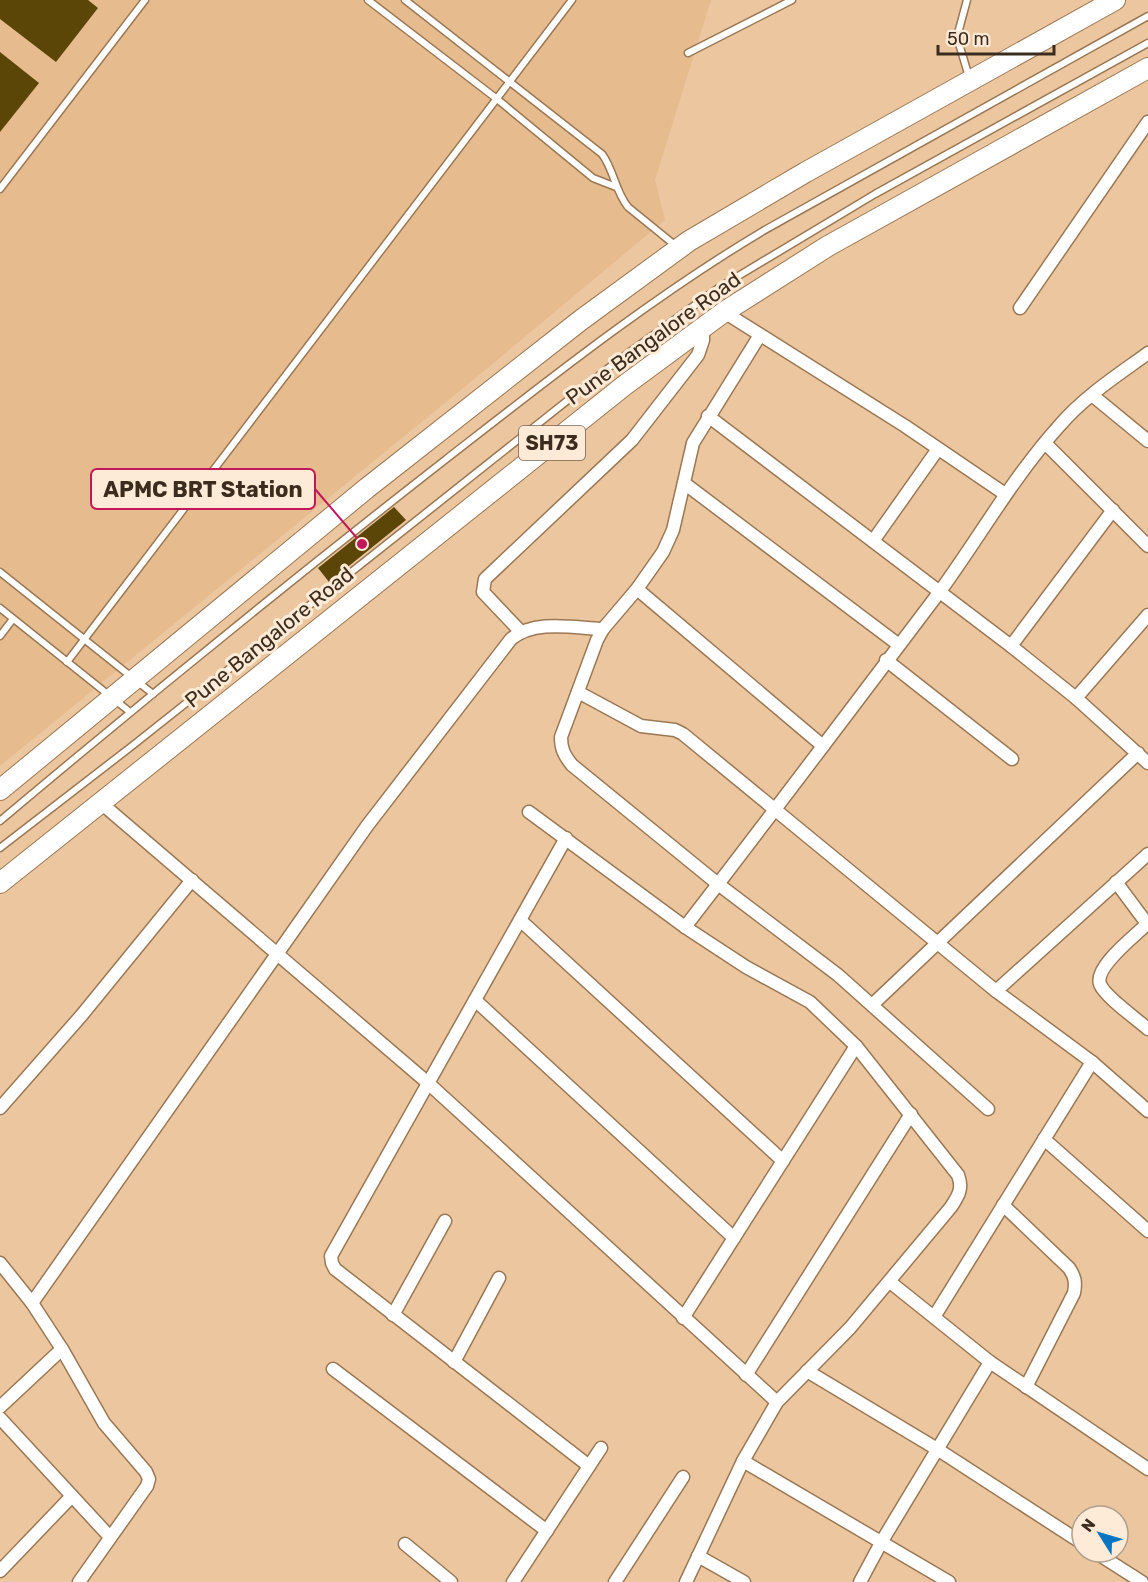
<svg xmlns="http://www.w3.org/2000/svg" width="1148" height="1582" font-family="Rubik,sans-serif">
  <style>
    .built { fill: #e6bb8e }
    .building { fill: #5b4607 }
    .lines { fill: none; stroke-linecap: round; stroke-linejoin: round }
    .service-casing { stroke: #9b7854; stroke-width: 9 }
    .minor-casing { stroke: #9b7854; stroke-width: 15 }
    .primary-casing { stroke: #9b7854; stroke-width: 22 }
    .service { stroke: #fff; stroke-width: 6 }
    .minor { stroke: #fff; stroke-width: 12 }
    .primary { stroke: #fff; stroke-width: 20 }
    .labels { text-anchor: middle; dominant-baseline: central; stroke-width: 6; stroke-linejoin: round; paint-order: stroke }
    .shield { fill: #feebd7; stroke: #766555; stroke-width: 1.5 }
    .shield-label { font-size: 20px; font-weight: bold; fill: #3b2c1d }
    .street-label { font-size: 21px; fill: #3b2c1d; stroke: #feebd7 }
    .leader { fill: none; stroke: #c2185b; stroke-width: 2 }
    .callout-dot { fill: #c2185b; stroke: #feebd7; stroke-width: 2 }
    .callout { fill: #feebd7; stroke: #c2185b; stroke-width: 2 }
    .callout-label { font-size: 22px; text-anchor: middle; font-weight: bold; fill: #3b2c1d }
  </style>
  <rect width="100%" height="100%" fill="#ecc69f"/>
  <!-- built -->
  <polygon class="built" points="0,0 711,0 655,180 665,220 484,371 0,766"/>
  <!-- building -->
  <g class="building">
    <polygon points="0,0 88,0 98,8 56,62 0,19"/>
    <polygon points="0,52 39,83 0,132"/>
    <polygon points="394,507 406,520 329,582 318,568"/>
  </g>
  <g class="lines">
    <!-- service casing -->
    <g class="service-casing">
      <g id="service">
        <polyline points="368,0 497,99 593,178 616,187"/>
        <path d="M405 0 602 154C614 170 615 191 628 207L676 246"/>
        <polyline points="967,0 957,37 969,77"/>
        <polyline points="688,53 792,0"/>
        <polyline points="0,189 145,0"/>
        <polyline points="0,572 153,694"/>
        <polyline points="0,608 130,712"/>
        <polyline points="0,636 13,619"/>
        <polyline points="67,662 572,0"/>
        <path d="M0 821C146 698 294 578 445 460 548 380 651 298 763 231L1148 16"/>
        <polyline points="0,848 132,746 616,362 720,287 875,194 1148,43"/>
      </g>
    </g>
    <!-- minor casing -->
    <g class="minor-casing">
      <g id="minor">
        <polyline points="1020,308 1148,122"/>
        <polyline points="724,312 905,426 1005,494"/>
        <path d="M760 335 693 443 673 530 663 552 637 589 603 629 597 640 561 737C561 749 564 755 572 765L718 884 838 975 988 1109"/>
        <polyline points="1092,395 1148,441"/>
        <polyline points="708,416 1011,646 1076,698 1148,763"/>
        <polyline points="1045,443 1148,546"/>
        <polyline points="684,483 899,645"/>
        <polyline points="873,541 938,449"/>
        <polyline points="637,589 823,746"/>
        <polyline points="520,631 483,592 485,579 632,440 698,355 703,340 703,328"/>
        <polyline points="1011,646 1113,510"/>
        <polyline points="886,660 1012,759"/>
        <polyline points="578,692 641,726 675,730 683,734 996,991 1148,854"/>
        <polyline points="1076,698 1148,615"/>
        <polyline points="101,803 428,1083 777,1402"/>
        <path d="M529 812 685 927 746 967 810 1002 856 1046 958 1175C963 1188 959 1195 951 1207L850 1328 777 1402 743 1461 686 1582"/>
        <polyline points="566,838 331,1256 332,1263 335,1269 589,1466"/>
        <polyline points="1116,882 1148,925"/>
        <polyline points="520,920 783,1161"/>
        <path d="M1147 924C1135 936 1094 967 1100 984 1104 996 1138 1020 1148 1029"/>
        <path d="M685 927C770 817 854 705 938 594 979 538 1013 477 1060 425 1085 396 1118 375 1148 353"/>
        <polyline points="996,991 1092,1062 1148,1111"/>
        <polyline points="475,1000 734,1238"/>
        <polyline points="872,1005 1138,753"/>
        <polyline points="0,1108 81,1016 192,880"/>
        <polyline points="1044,1139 1148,1231"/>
        <path d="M1003 1205 1069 1268C1075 1277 1076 1282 1074 1293L1026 1387"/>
        <polyline points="0,1263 32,1303 62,1349 104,1423 146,1472 149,1479 147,1486 79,1582"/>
        <polyline points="890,1282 990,1362 1148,1469"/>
        <path d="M32 1303 367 826 511 639C535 619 574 628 603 629"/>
        <polyline points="393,1315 445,1221"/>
        <polyline points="934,1317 1092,1062"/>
        <polyline points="683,1318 856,1046"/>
        <polyline points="454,1362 499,1278"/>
        <polyline points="333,1369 547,1531"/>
        <polyline points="807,1371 937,1449 1082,1543"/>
        <polyline points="746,1375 911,1114"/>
        <polyline points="0,1407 62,1349"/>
        <polyline points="0,1418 110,1537"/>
        <polyline points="743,1461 949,1582"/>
        <polyline points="405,1544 451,1582"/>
        <polyline points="1095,1552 1142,1582"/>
        <polyline points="698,1556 744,1582"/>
        <polyline points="0,1571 72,1496"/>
        <polyline points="513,1582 601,1448"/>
        <polyline points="615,1582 683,1477"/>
        <polyline points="860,1582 882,1541 990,1362"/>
      </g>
    </g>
    <!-- primary casing -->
    <g class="primary-casing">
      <g id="primary">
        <polyline points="0,790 367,488 581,320 689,241 806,172 1115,0"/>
        <polyline points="0,883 625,385 724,312 828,246 1148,68"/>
      </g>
    </g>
    <!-- service -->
    <use href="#service" class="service"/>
    <!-- minor -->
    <use href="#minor" class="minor"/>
    <!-- primary -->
    <use href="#primary" class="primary"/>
  </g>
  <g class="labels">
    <!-- shield labels -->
    <rect class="shield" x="519" y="426" width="66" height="34" rx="4.5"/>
    <g class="shield-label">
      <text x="552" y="443">SH73</text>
    </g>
    <!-- street labels -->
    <g class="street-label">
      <text transform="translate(653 338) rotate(-36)">Pune Bangalore Road</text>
      <text transform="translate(269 637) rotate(-39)">Pune Bangalore Road</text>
    </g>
  </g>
  <!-- callouts -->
  <path class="leader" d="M362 544L315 489"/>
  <circle class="callout-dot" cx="362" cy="544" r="6"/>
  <rect class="callout" x="91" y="469" width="224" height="40" rx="6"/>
  <g class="callout-label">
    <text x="203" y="497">APMC BRT Station</text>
  </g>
  <!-- north arrow -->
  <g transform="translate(1100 1534) rotate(307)"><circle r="28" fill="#feebd7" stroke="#b09f8d" stroke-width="1.5"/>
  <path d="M0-4.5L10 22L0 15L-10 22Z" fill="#0775c0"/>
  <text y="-9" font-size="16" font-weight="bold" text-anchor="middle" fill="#3b2c1d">N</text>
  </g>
  <!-- scale -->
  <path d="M938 45v9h116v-9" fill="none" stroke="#3b2c1d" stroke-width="3"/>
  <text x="947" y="45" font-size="18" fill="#3b2c1d" stroke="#feebd7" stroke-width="4.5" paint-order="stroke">50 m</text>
</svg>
